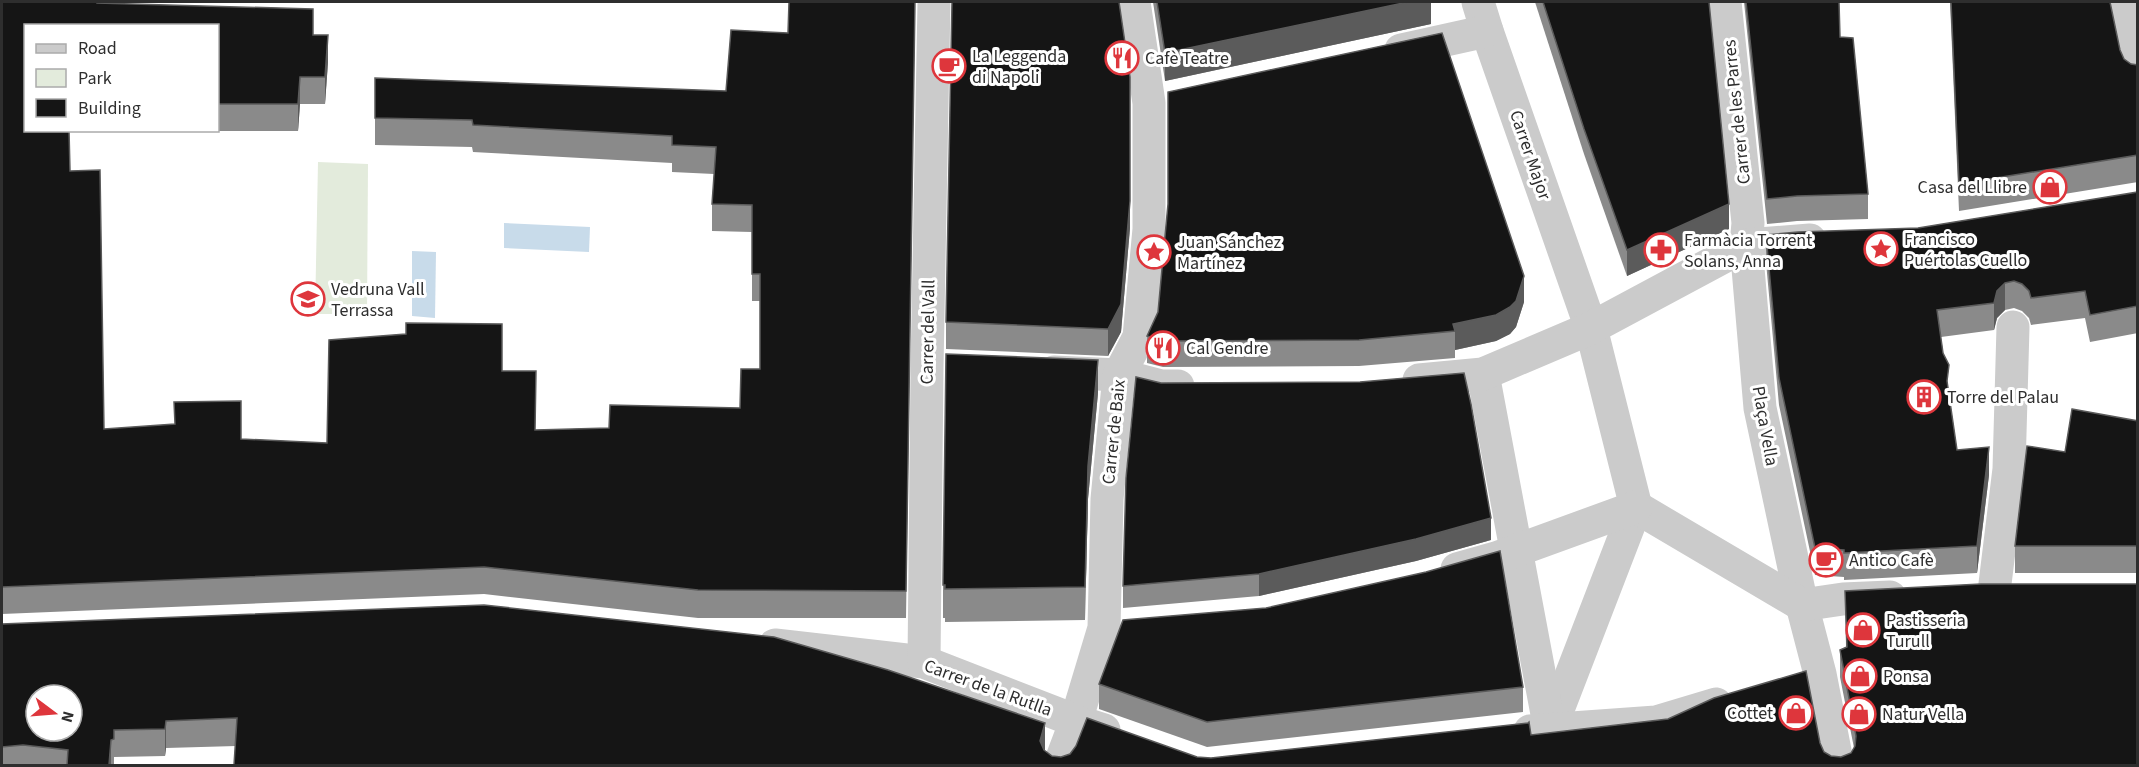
<svg xmlns="http://www.w3.org/2000/svg" width="2139" height="767" font-family="'Source Sans 3',sans-serif">
  <style>
    .green { fill: #e3ebdc }
    .water { fill: #c8dbea }
    .lines { fill: none; stroke-linecap: round; stroke-linejoin: round }
    .pedestrian { stroke: #cbcbcb; stroke-width: 33 }
    .minor { stroke: #cbcbcb; stroke-width: 33 }
    .wall { fill: #8a8a8a }
    .shaded-wall { fill: #5b5b5b }
    .building { fill: #151515; stroke: #5b5b5b; stroke-width: 1.5; fill-rule: evenodd }
    .labels { text-anchor: middle; dominant-baseline: central; stroke-width: 6; stroke-linejoin: round; paint-order: stroke }
    .poi-label { font-size: 18px; fill: #2e2e2e; stroke: #fff; text-anchor: start }
    .street-label { font-size: 18px; fill: #2e2e2e; stroke: #fff }
  </style>
  <rect width="100%" height="100%" fill="#fff"/>
  <!-- green -->
  <polygon class="green" points="318,162 368,164 367,314 315,314"/>
  <!-- water -->
  <g class="water">
    <polygon points="504,223 590,227 589,252 504,248"/>
    <polygon points="412,251 436,252 435,318 412,316"/>
  </g>
  <g class="lines">
    <!-- pedestrian -->
    <g class="pedestrian">
      <polyline points="1478,2 1487,31 1591,328 1636,507 1550,730"/>
      <polyline points="1725,2 1748,223 1746,245 1760,408 1802,605 1820,674 1838,766"/>
      <polyline points="2124,2 2138,74"/>
      <polyline points="1401,50 1487,31"/>
      <polyline points="1054,372 1119,375 1161,386 1178,386"/>
      <polyline points="1483,374 1550,730"/>
      <polyline points="1419,380 1483,374 1591,328 1746,245 1810,240"/>
      <polyline points="1636,507 1802,605 1843,599 1890,597"/>
      <polyline points="1457,569 1496,558 1636,507"/>
      <polyline points="1994,592 2009,469 2013,327"/>
      <polyline points="1104,730 1076,721 1104,628 1107,499 1119,375 1139,337 1149,229 1149,103 1134,2"/>
      <polyline points="1530,731 1656,722 1716,704"/>
    </g>
    <!-- minor -->
    <g class="minor">
      <polyline points="775,645 924,662 1076,721 1059,766"/>
      <polyline points="924,662 927,367 934,2"/>
    </g>
  </g>
  <!-- wall -->
  <g class="wall">
    <polygon points="2,2 98,3 313,35 328,62 325,104 300,104 298,131 209,131 218,130 218,26 26,26 70,171 104,429 241,439 327,443 502,371 536,399 535,430 609,428 740,408 760,369 760,301 752,301 752,232 712,231 712,204 714,174 672,172 672,163 473,152 472,147 375,145 375,118 726,91 788,33 789,2 915,2 906,618 698,618 484,594 2,614"/>
    <polygon points="1153,2 1431,2 1431,24 1165,81"/>
    <polygon points="1535,2 1709,2 1729,229 1627,276 1584,154"/>
    <polygon points="1744,2 1839,2 1840,37 1868,194 1868,219 1797,221 1767,224"/>
    <polygon points="1950,2 2110,2 2120,50 2124,59 2131,64 2138,65 2138,182 1959,211"/>
    <polygon points="2138,192 2138,333 2090,342 2085,318 2031,325 2029,318 2022,311 2014,308 2005,310 1997,318 1994,330 1941,337 1957,450 1989,475 1977,573 1844,580 1844,577 1815,575 1779,405 1766,262 1766,235 1918,228"/>
    <polygon points="1130,228 1121,332 1108,356 946,349 946,322"/>
    <polygon points="1524,302 1516,327 1510,334 1496,341 1455,350 1455,358 1359,366 1163,367 1147,363 1147,336"/>
    <polygon points="1098,393 1088,499 1085,620 945,622 945,618 943,618 943,585"/>
    <polygon points="2138,421 2138,573 2015,573 2015,546 2065,452"/>
    <polygon points="1491,540 1416,561 1259,596 1123,608 1123,586"/>
    <polygon points="1845,591 2138,765 234,765 236,746 166,748 165,756 114,757 114,765 2,765 2,624 1045,751 1052,756 1061,757 1197,757 1211,758 1531,735 1820,743 1824,752 1831,756 1841,757 1851,753 1854,748 1840,677 1840,650 1846,647"/>
    <polygon points="1099,684 1523,687 1523,712 1207,747 1099,709"/>
  </g>
  <!-- shaded-wall -->
  <g class="shaded-wall">
    <polygon points="1408,2 1431,2 1431,24 1165,81 1165,53"/>
    <polygon points="328,35 328,62 325,104 325,77"/>
    <polygon points="300,77 300,104 298,131 298,104"/>
    <polygon points="1130,201 1130,228 1121,332 1108,356 1108,329"/>
    <polygon points="1729,204 1729,229 1627,276 1627,250"/>
    <polygon points="1524,276 1524,302 1516,327 1510,334 1496,341 1455,350 1455,331 1453,324"/>
    <polygon points="2005,283 2005,310 1997,318 1994,330 1994,303 1997,291"/>
    <polygon points="1098,360 1098,393 1088,499 1085,620 1088,466"/>
    <polygon points="1989,447 1989,475 1977,573 1977,546"/>
    <polygon points="1491,518 1491,540 1416,561 1259,596 1259,574"/>
    <polygon points="166,721 166,748 165,756 165,729"/>
    <polygon points="1045,723 1045,750 1041,765 1040,741"/>
    <polygon points="111,740 111,765 109,765"/>
  </g>
  <!-- building -->
  <g class="building">
    <polygon points="2,2 97,2 97,3 313,9 313,35 328,35 325,77 300,77 298,104 218,104 218,26 26,26 26,130 69,130 70,171 100,170 104,429 175,424 174,402 241,401 241,439 327,443 329,340 406,334 406,323 502,324 502,371 536,371 535,430 609,428 610,405 740,408 741,369 760,369 760,274 752,274 752,205 712,204 716,147 672,145 672,136 473,125 472,120 375,118 375,78 726,91 731,30 788,33 789,2 915,2 906,591 698,590 484,567 2,587"/>
    <polygon points="952,2 1119,2 1130,77 1130,201 1121,304 1108,329 946,322"/>
    <polygon points="1157,2 1408,2 1165,53"/>
    <polygon points="1543,2 1709,2 1729,204 1627,250 1584,129"/>
    <polygon points="1746,2 1839,2 1840,37 1853,38 1868,194 1797,196 1767,199"/>
    <polygon points="1951,2 2110,2 2120,50 2124,59 2131,64 2138,65 2138,155 1959,184"/>
    <polygon points="1442,33 1524,276 1516,301 1510,307 1496,315 1453,324 1455,331 1359,340 1163,341 1147,336 1158,312 1168,204 1168,92"/>
    <polygon points="2138,192 2138,306 2090,315 2085,291 2031,298 2029,291 2022,284 2014,281 2005,283 1997,291 1994,303 1937,310 1943,353 1949,365 1947,381 1957,450 1989,447 1977,546 1844,553 1844,550 1815,548 1779,378 1766,235 1798,232 1918,228"/>
    <polygon points="946,354 1098,360 1088,466 1085,587 945,589 945,585 943,585"/>
    <polygon points="1464,373 1471,404 1491,518 1416,539 1259,574 1123,586 1126,478 1136,377 1161,383 1360,382"/>
    <polygon points="2072,409 2138,421 2138,546 2015,546 2027,446 2065,452"/>
    <polygon points="1500,551 1523,687 1207,722 1099,684 1123,620 1266,608 1426,572"/>
    <path d="M1981 584H2138V765H234L237 718 166 721 165 729 114 730V739L111 740 109 765H67L68 750 23 745 2 747V624L484 605 774 637 888 670 1045 723 1040 741 1044 750 1052 756 1061 757 1070 754 1076 746 1087 718 1197 757 1211 758 1528 723 1529 722 1531 735 1668 719 1714 698 1806 671 1820 743 1824 752 1831 756 1841 757 1851 753 1855 746 1856 736 1840 650 1847 647 1845 591ZM36 695H72V731H36Z"/>
  </g>
  <!-- icons -->
  <defs>
    <g id="restaurant-ring" transform="scale(1.725)"><circle r="9.5" fill="#fff" stroke="#de363c" stroke-width="1.5"/><path d="M-5-6h1v4h1v-4h1v4h1v-4h1v5L-1.5 .5V6h-2V.5L-5-1ZM5-6V6H3V1.5H1.5Q1.5-4 5-6Z" fill="#de363c"/></g>
    <g id="cafe-ring" transform="scale(1.725)"><circle r="9.5" fill="#fff" stroke="#de363c" stroke-width="1.5"/><path d="M-5.5-4.5H6V0H3Q3 3.5 0 3.5H-2.5Q-5.5 3.5-5.5 0ZM3-3.2v2h1.7v-2ZM-6 4.5H4V6H-6Z" fill="#de363c"/></g>
    <g id="shop-ring" transform="scale(1.725)"><circle r="9.5" fill="#fff" stroke="#de363c" stroke-width="1.5"/><path d="M-5-2.5h2.3a2.7 3.5 0 0 1 5.4 0H5L5.5 6h-11ZM-1.5-2.5h3a1.5 2.3 0 0 0-3 0Z" fill="#de363c"/></g>
    <g id="sight-ring" transform="scale(1.725)"><circle r="9.5" fill="#fff" stroke="#de363c" stroke-width="1.5"/><path d="M0-6L1.8-2.2L6-1.7L2.9 1.2L3.7 5.4L0 3.3L-3.7 5.4L-2.9 1.2L-6-1.7L-1.8-2.2Z" fill="#de363c"/></g>
    <g id="pharmacy-ring" transform="scale(1.725)"><circle r="9.5" fill="#fff" stroke="#de363c" stroke-width="1.5"/><path d="M-2-6h4v4h4v4h-4v4h-4v-4h-4v-4h4Z" fill="#de363c"/></g>
    <g id="school-ring" transform="scale(1.725)"><circle r="9.5" fill="#fff" stroke="#de363c" stroke-width="1.5"/><path d="M0-5L7-2L0 1L-7-2ZM-4 1L0 2.5L4 1V4Q0 6-4 4Z" fill="#de363c"/></g>
    <g id="building-ring" transform="scale(1.725)"><circle r="9.5" fill="#fff" stroke="#de363c" stroke-width="1.5"/><path d="M-4-6H4V6H1V3H-1V6H-4ZM-2.5-4.3h1.7v1.8h-1.7ZM.8-4.3h1.7v1.8H.8ZM-2.5-1h1.7V.8h-1.7ZM.8-1h1.7V.8H.8Z" fill="#de363c"/></g>
  </defs>
  <g fill-rule="evenodd">
    <use href="#restaurant-ring" x="1122" y="58"/>
    <use href="#cafe-ring" x="949" y="66"/>
    <use href="#shop-ring" x="2050" y="187"/>
    <use href="#sight-ring" x="1881" y="249"/>
    <use href="#pharmacy-ring" x="1661" y="250"/>
    <use href="#sight-ring" x="1154" y="252"/>
    <use href="#school-ring" x="308" y="299"/>
    <use href="#restaurant-ring" x="1163" y="348"/>
    <use href="#building-ring" x="1924" y="397"/>
    <use href="#cafe-ring" x="1826" y="560"/>
    <use href="#shop-ring" x="1863" y="630"/>
    <use href="#shop-ring" x="1860" y="676"/>
    <use href="#shop-ring" x="1796" y="713"/>
    <use href="#shop-ring" x="1859" y="714"/>
  </g>
  <g class="labels">
    <!-- poi labels -->
    <g class="poi-label">
      <text x="972" y="56">La Leggenda<tspan x="972" dy="21">di Napoli</tspan></text>
      <text x="1145" y="58">Cafè Teatre</text>
      <text x="2027" y="187" text-anchor="end">Casa del Llibre</text>
      <text x="1904" y="239">Francisco<tspan x="1904" dy="21">Puértolas Cuello</tspan></text>
      <text x="1684" y="240">Farmàcia Torrent<tspan x="1684" dy="21">Solans, Anna</tspan></text>
      <text x="1177" y="242">Juan Sánchez<tspan x="1177" dy="21">Martínez</tspan></text>
      <text x="331" y="289">Vedruna Vall<tspan x="331" dy="21">Terrassa</tspan></text>
      <text x="1186" y="348">Cal Gendre</text>
      <text x="1947" y="397">Torre del Palau</text>
      <text x="1849" y="560">Antico Cafè</text>
      <text x="1886" y="620">Pastisseria<tspan x="1886" dy="21">Turull</tspan></text>
      <text x="1883" y="676">Ponsa</text>
      <text x="1773" y="713" text-anchor="end">Cottet</text>
      <text x="1882" y="714">Natur Vella</text>
    </g>
    <!-- street labels -->
    <g class="street-label">
      <text transform="translate(1737 112) rotate(-96)">Carrer de les Parres</text>
      <text transform="translate(1530 155) rotate(71)">Carrer Major</text>
      <text transform="translate(928 332) rotate(-89)">Carrer del Vall</text>
      <text transform="translate(1765 426) rotate(80)">Plaça Vella</text>
      <text transform="translate(1114 432) rotate(-84)">Carrer de Baix</text>
      <text transform="translate(988 688) rotate(20)">Carrer de la Rutlla</text>
    </g>
  </g>
  <!-- border -->
  <rect width="2139" height="767" fill="none" stroke="#2e2e2e" stroke-width="6"/>
  <!-- legend -->
  <rect x="24" y="24" width="195" height="108" fill="#ffffff" stroke="#ababab" stroke-width="1.5"/>
  <rect x="36" y="44" width="30" height="9" fill="#cbcbcb" stroke="#ababab" stroke-width="1.5"/>
  <text x="78" y="54" font-size="18" fill="#2e2e2e">Road</text>
  <rect x="36" y="69" width="30" height="18" fill="#e3ebdc" stroke="#ababab" stroke-width="1.5"/>
  <text x="78" y="84" font-size="18" fill="#2e2e2e">Park</text>
  <rect x="36" y="99" width="30" height="18" fill="#151515" stroke="#ababab" stroke-width="1.5"/>
  <text x="78" y="114" font-size="18" fill="#2e2e2e">Building</text>
  <!-- north arrow -->
  <g transform="translate(54 713) rotate(106)"><circle r="28" fill="#ffffff" stroke="#ababab" stroke-width="1.5"/>
  <path d="M0-4.5L10 22L0 15L-10 22Z" fill="#de363c"/>
  <text y="-9" font-size="16" font-weight="bold" text-anchor="middle" fill="#2e2e2e">N</text>
  </g>
</svg>
